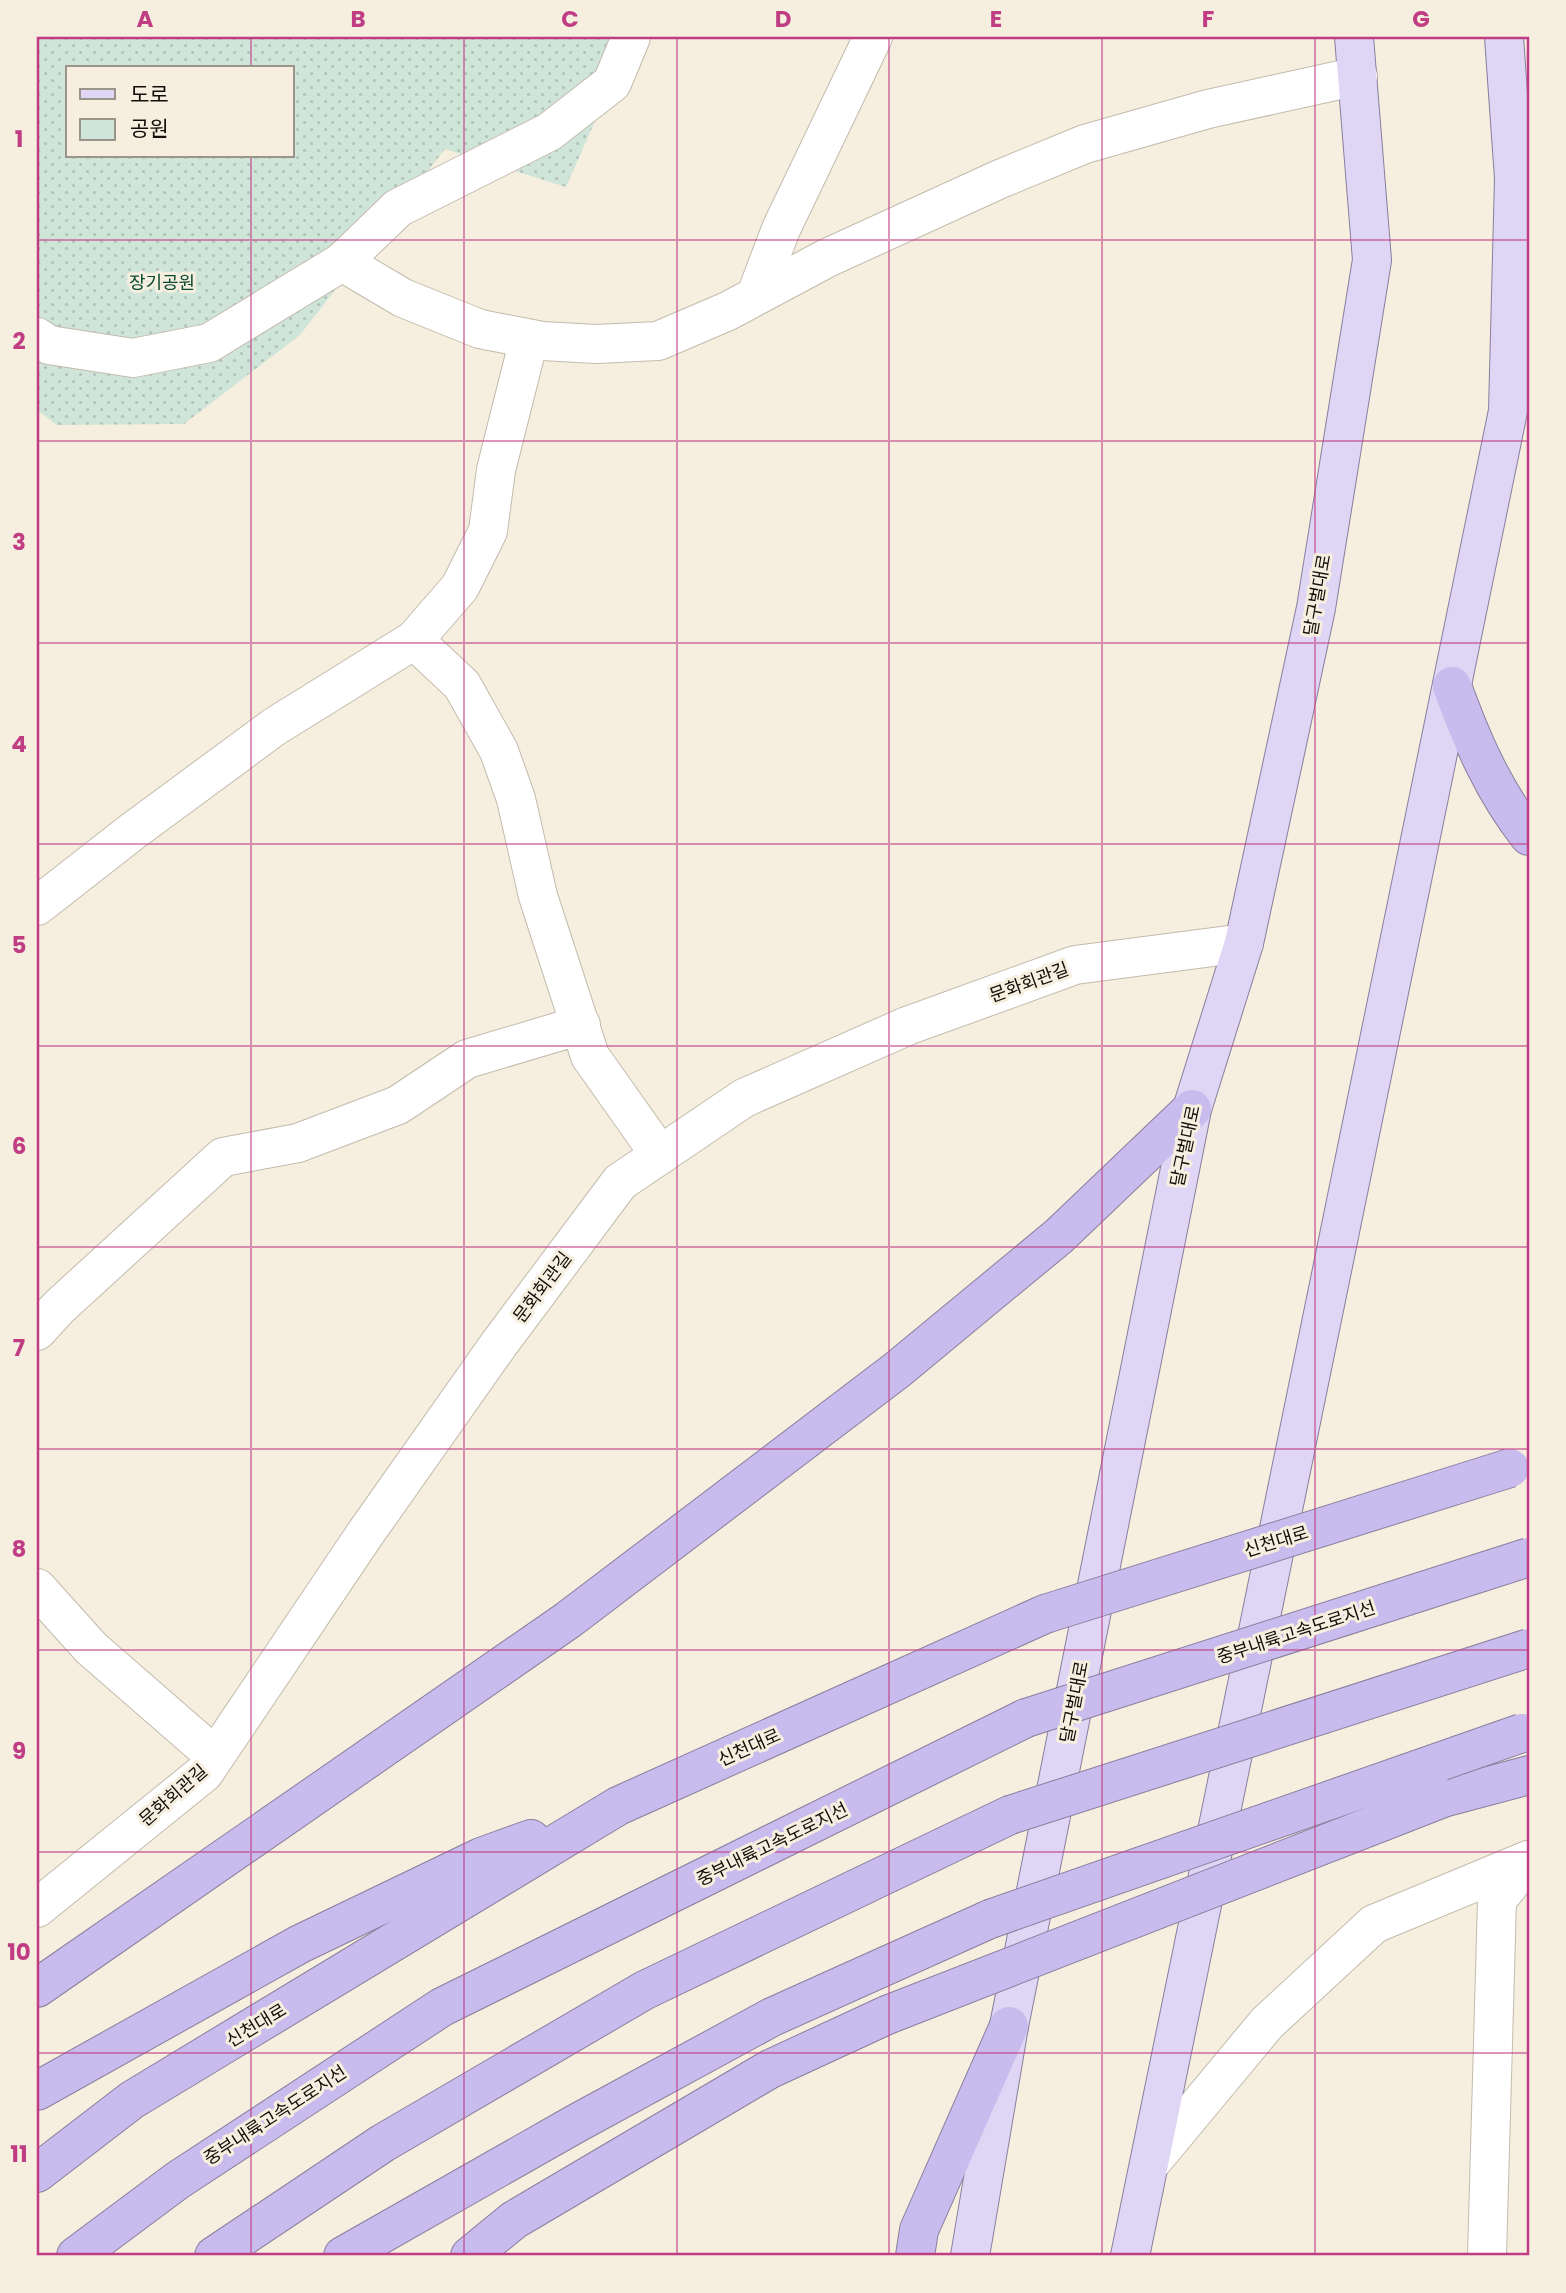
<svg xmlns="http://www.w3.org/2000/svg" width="1566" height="2293" font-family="Poppins,'Noto Sans KR',sans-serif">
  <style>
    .green { fill: url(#green-dots); fill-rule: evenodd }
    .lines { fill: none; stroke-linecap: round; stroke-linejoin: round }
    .street-casing { stroke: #c3bbad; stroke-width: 40 }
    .primary-casing { stroke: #887e9d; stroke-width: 40 }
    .highway-casing { stroke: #887e9d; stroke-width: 40 }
    .street { stroke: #fff; stroke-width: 38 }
    .primary { stroke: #ded6f4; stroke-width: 38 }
    .highway { stroke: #c8bbed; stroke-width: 38 }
    .highway-bridge-casing { stroke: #887e9d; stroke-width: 40; stroke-linecap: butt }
    .highway-bridge { stroke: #c8bbed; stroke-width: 38 }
    .grid { fill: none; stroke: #c03d84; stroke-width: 2; stroke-opacity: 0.55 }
    .labels { text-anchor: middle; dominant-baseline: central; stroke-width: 6; stroke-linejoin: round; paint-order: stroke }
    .park-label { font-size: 18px; fill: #094b32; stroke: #f6eedf }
    .street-label { font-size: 18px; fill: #110e09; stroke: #f6eedf }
    .neatline { fill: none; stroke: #c03d84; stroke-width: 2.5 }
    .grid-label { font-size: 23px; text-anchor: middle; font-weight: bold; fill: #c03d84 }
  </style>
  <defs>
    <pattern id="green-dots" width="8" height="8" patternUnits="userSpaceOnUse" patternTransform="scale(1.75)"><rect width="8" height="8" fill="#d0e5d9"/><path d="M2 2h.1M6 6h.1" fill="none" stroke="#b2c3b9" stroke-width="1.8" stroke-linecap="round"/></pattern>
  </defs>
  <rect width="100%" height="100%" fill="#f6eedf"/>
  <!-- green -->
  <path class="green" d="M37 37H632L566 187 445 149 300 335 184 424 57 425 37 410ZM68 68H292V156H68Z"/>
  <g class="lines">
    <!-- street casing -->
    <g class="street-casing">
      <g id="street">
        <polyline points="342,262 403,298 480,329 542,341 596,344 658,341 728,311 827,258 1000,179 1085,144 1208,109 1358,76"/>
        <polyline points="756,295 781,229 873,37"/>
        <polyline points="37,337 49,345 133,358 209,343 342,262 398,208 549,132 612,83 631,37"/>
        <polyline points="414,640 462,685 499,751 516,799 538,896 590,1056 660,1155"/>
        <polyline points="37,906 133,831 274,727 414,640 460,587 488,531 496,470 529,339"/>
        <polyline points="37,1331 59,1307 223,1157 298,1143 398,1105 467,1059 581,1025"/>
        <polyline points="37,1588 91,1648 215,1756"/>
        <polyline points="37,1908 204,1773 365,1534 499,1344 620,1182 744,1098 907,1026 1075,965 1244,943"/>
        <polyline points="1149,2165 1267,2023 1374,1924 1528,1860"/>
        <polyline points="1487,2256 1497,1900 1529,1860"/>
      </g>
    </g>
    <!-- primary casing -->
    <g class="primary-casing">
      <g id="primary">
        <polyline points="970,2256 1009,2026 1192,1109 1244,943 1316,608 1372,260 1354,37"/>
        <polyline points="1130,2256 1508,411 1514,178 1504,37"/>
      </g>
    </g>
    <!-- highway casing -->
    <g class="highway-casing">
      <g id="highway">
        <path d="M1452 686C1472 741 1493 790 1529 836"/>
        <polyline points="1443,1798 1529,1775"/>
        <polyline points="37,1988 568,1620 897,1370 1059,1236 1192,1109"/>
        <polyline points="37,2091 300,1944 481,1857 531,1839"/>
        <polyline points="37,2173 132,2100 618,1806 1045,1614"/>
        <polyline points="76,2256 178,2180 442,2007 1026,1718"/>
        <polyline points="214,2256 383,2143 645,1990 1010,1815"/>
        <polyline points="343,2256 577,2123 772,2017 990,1919"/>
        <polyline points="470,2256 514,2220 770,2069 887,2015"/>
        <polyline points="915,2256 919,2230 1009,2026"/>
      </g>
    </g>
    <!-- street -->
    <use href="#street" class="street"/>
    <!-- primary -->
    <use href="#primary" class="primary"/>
    <!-- highway -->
    <use href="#highway" class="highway"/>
    <!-- highway-bridge casing -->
    <g class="highway-bridge-casing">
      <g id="highway-bridge">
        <polyline points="1045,1614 1510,1468"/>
        <polyline points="1026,1718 1529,1557"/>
        <polyline points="1010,1815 1529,1648"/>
        <polyline points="990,1919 1522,1733"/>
        <polyline points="887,2015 1443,1798"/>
      </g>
    </g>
    <!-- highway-bridge -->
    <use href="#highway-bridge" class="highway-bridge"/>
  </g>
  <!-- grid -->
  <path class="grid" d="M251 37V68M464 37V2256M677 37V2256M889 37V2256M1102 37V2256M1315 37V2256M251 156V2256M37 240H1529M37 441H1529M37 643H1529M37 844H1529M37 1046H1529M37 1247H1529M37 1449H1529M37 1650H1529M37 1852H1529M37 2053H1529"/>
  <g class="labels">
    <!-- park labels -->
    <g class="park-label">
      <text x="162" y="282">장기공원</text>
    </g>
    <!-- street labels -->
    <g class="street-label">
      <text transform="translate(1317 595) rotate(-80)">달구벌대로</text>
      <text transform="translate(1029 982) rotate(-20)">문화회관길</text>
      <text transform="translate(1185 1146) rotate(-78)">달구벌대로</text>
      <text transform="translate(542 1287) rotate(-53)">문화회관길</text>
      <text transform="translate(1276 1541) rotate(-17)">신천대로</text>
      <text transform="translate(1296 1632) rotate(-18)">중부내륙고속도로지선</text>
      <text transform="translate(1074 1702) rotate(-79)">달구벌대로</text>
      <text transform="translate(749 1747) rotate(-24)">신천대로</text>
      <text transform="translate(173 1795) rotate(-41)">문화회관길</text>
      <text transform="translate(772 1844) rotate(-26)">중부내륙고속도로지선</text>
      <text transform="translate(256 2025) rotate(-31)">신천대로</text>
      <text transform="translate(275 2115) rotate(-33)">중부내륙고속도로지선</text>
    </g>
  </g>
  <!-- border -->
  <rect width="1566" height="2293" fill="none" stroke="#f6eedf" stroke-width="77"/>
  <!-- legend -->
  <rect x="66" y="66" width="228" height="91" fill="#f6eedf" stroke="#9a9489" stroke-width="2"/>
  <rect x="80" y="89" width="35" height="10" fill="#ded6f4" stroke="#9a9489" stroke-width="2"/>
  <text x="130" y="102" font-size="21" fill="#110e09">도로</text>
  <rect x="80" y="119" width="35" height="21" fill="#d0e5d9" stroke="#9a9489" stroke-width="2"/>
  <text x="130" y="136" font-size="21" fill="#110e09">공원</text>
  <rect x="38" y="38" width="1490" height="2216" class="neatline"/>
  <g class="grid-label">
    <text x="145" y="27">A</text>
    <text x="358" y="27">B</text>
    <text x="570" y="27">C</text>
    <text x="783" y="27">D</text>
    <text x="996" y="27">E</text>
    <text x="1208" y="27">F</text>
    <text x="1421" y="27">G</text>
    <text x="19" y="147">1</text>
    <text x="19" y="349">2</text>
    <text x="19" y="550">3</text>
    <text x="19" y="752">4</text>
    <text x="19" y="953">5</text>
    <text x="19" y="1154">6</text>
    <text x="19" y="1356">7</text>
    <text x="19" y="1557">8</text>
    <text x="19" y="1759">9</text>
    <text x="19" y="1960">10</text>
    <text x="19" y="2162">11</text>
  </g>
</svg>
